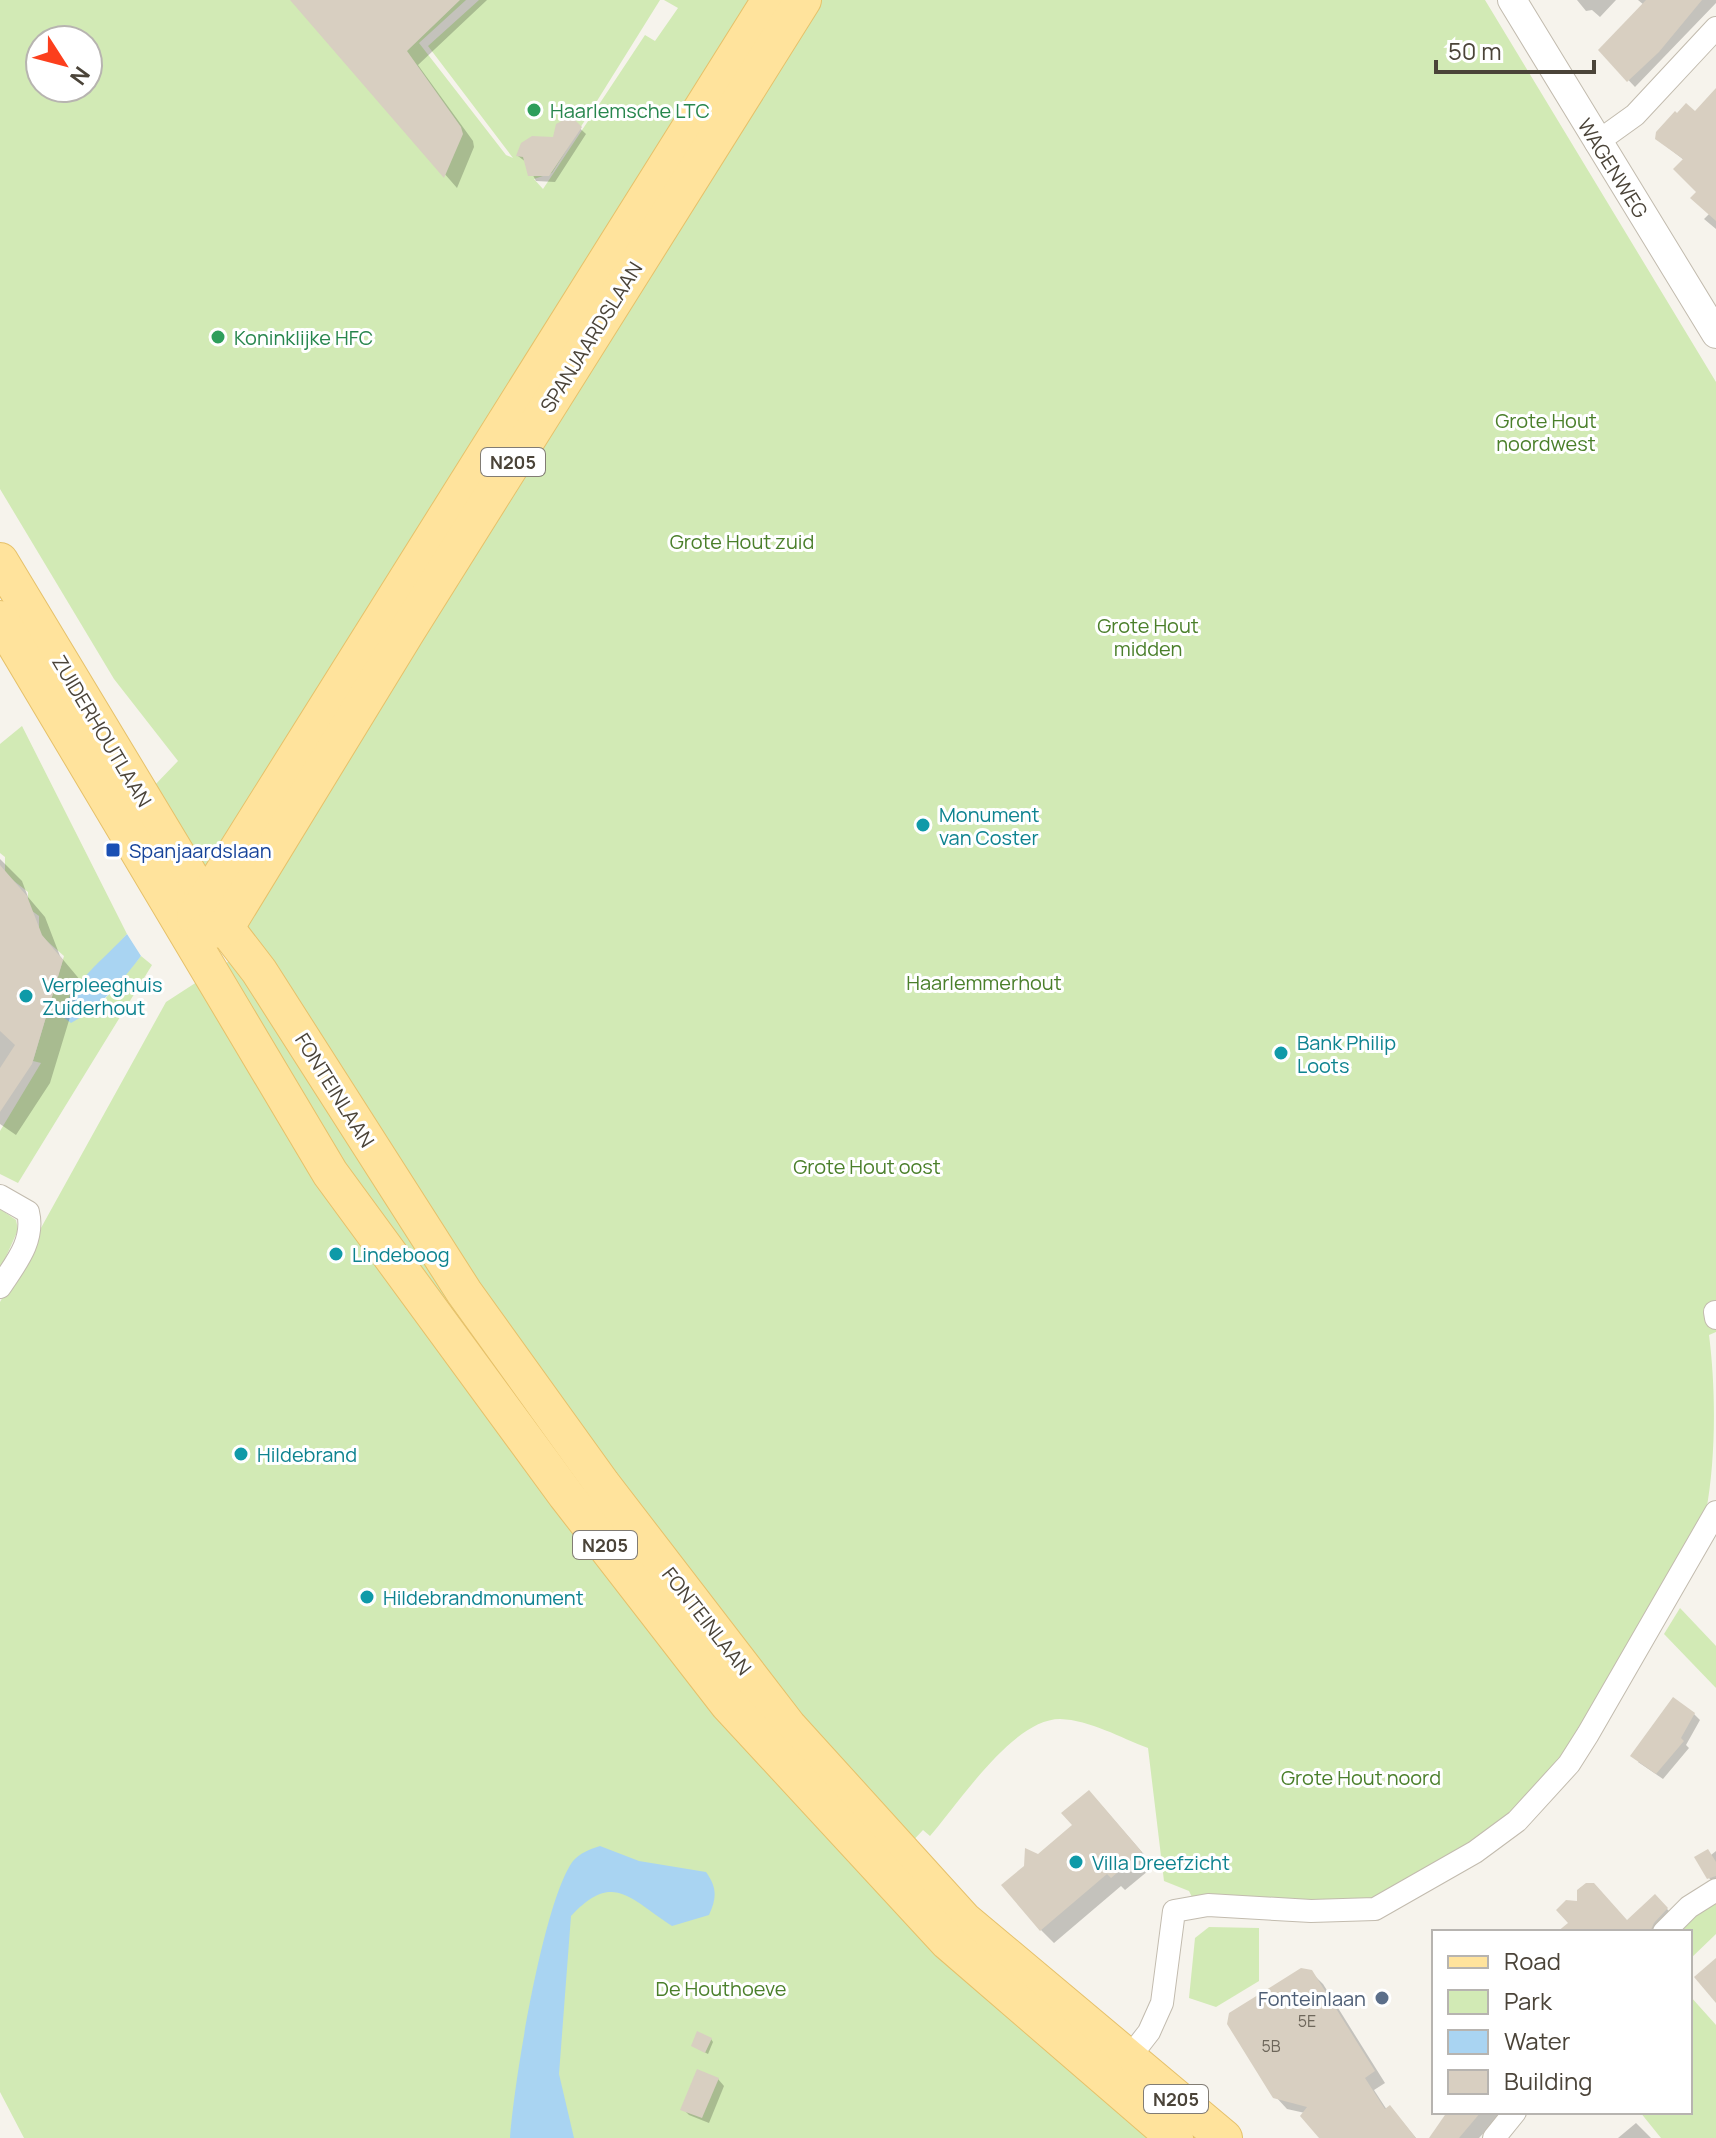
<svg xmlns="http://www.w3.org/2000/svg" width="1716" height="2138" font-family="Manrope,sans-serif">
  <style>
    .green { fill: #d2eab5; fill-rule: evenodd }
    .water { fill: #a9d4f2 }
    .shadow { fill: #0003 }
    .building { fill: #d8cfc1 }
    .lines { fill: none; stroke-linecap: round; stroke-linejoin: round }
    .minor-casing { stroke: #c2bbae; stroke-width: 24 }
    .tertiary-casing { stroke: #c2bbae; stroke-width: 30 }
    .primary-casing { stroke: #e6c16a; stroke-width: 38 }
    .minor { stroke: #fff; stroke-width: 22 }
    .tertiary { stroke: #fff; stroke-width: 28 }
    .primary { stroke: #ffe39c; stroke-width: 36 }
    .leisure-dot { fill: #2e9e5b; stroke: #fff; stroke-width: 3 }
    .culture-dot { fill: #0f9aa8; stroke: #fff; stroke-width: 3 }
    .transit-dot { fill: #1a4fb4; stroke: #fff; stroke-width: 3 }
    .service-dot { fill: #5c6f8a; stroke: #fff; stroke-width: 3 }
    .labels { text-anchor: middle; dominant-baseline: central; stroke-width: 6; stroke-linejoin: round; paint-order: stroke }
    .number-label { font-size: 16px; fill: #6e675b }
    .shield { fill: #fff; stroke: #817c74; stroke-width: 2 }
    .shield-label { font-size: 18px; font-weight: bold; fill: #4b4439 }
    .leisure-label { font-size: 20px; fill: #27864d; stroke: #fff; text-anchor: start }
    .street-label { font-size: 20px; fill: #4b4439; stroke: #fff }
    .park-label { font-size: 20px; fill: #4a7f2a; stroke: #fff }
    .culture-label { font-size: 20px; fill: #0d838f; stroke: #fff; text-anchor: start }
    .transit-label { font-size: 20px; fill: #164399; stroke: #fff; text-anchor: start }
    .service-label { font-size: 20px; fill: #4e5e75; stroke: #fff; text-anchor: end }
  </style>
  <rect width="100%" height="100%" fill="#f6f3ec"/>
  <!-- green -->
  <g class="green">
    <path d="M0 0H466L419 43 506 155 513 158 428 46 479 0H660L552 173 534 179 543 189 645 35 655 41 678 8 664 0H1485L1716 382V1332L1709 1335C1716 1390 1716 1458 1706 1512L1596 1714 1503 1835 1371 1900 1194 1901 1189 1891 1164 1881 1148 1748C1121 1738 1090 1720 1060 1719 1013 1719 959 1803 930 1836L923 1830 909 1845 1155 2138H24L0 2092V1302L166 1002 254 945 152 788 178 761 114 679 0 489ZM40 40H88V88H40Z"/>
    <polygon points="22,726 127,934 63,1005 86,1015 104,1000 141,956 152,965 18,1183 0,1174 0,1131 41,1063 33,1061 64,956 39,934 39,916 28,908 28,892 5,874 5,857 0,853 0,744"/>
    <polygon points="0,1209 16,1220 18,1230 0,1270"/>
    <polygon points="1680,1608 1716,1646 1716,1688 1664,1634"/>
    <polygon points="1716,1898 1716,1934 1690,1959 1690,1932 1682,1932 1681,1925"/>
    <polygon points="1209,1927 1259,1928 1259,1981 1216,2007 1189,1998 1195,1938"/>
    <polygon points="1690,1996 1716,2025 1716,2138 1661,2138 1640,2112 1690,2112"/>
  </g>
  <!-- water -->
  <g class="water">
    <path d="M127 934 141 956C121 982 101 1007 71 1023L62 1016C65 989 108 955 127 934Z"/>
    <path d="M600 1846 639 1861 706 1872C717 1887 717 1898 709 1915L672 1926C629 1898 613 1871 571 1916L559 2074 574 2138H510C514 2082 543 1902 573 1861 580 1853 590 1849 600 1846Z"/>
  </g>
  <!-- shadow -->
  <g class="shadow">
    <polygon points="293,0 487,0 418,65 473,141 474,147 457,188"/>
    <polygon points="1577,0 1616,0 1600,17 1592,10 1586,11"/>
    <polygon points="1638,0 1716,0 1716,3 1635,87 1600,50 1644,5"/>
    <polygon points="1716,91 1716,229 1704,219 1710,213 1684,160 1657,139 1695,114"/>
    <polygon points="570,119 586,134 555,182 536,181 526,162 518,156 554,139"/>
    <polygon points="0,859 22,881 28,897 45,917 60,956 81,981 50,1083 16,1135 0,1124"/>
    <polygon points="1694,1714 1700,1720 1686,1745 1689,1748 1663,1779 1638,1762"/>
    <polygon points="1102,1806 1154,1866 1125,1890 1121,1886 1054,1943 1041,1930 1039,1856"/>
    <polygon points="1716,1851 1716,1885 1709,1878 1711,1855"/>
    <polygon points="1655,1897 1678,1920 1668,1932 1572,1932 1628,1922"/>
    <polygon points="1311,1972 1323,1984 1385,2083 1374,2090 1387,2110 1390,2107 1416,2138 1321,2138 1305,2113 1287,2109 1275,2096"/>
    <polygon points="711,2039 713,2042 708,2054 693,2046"/>
    <polygon points="718,2079 724,2086 709,2123 689,2115 683,2109"/>
    <polygon points="1450,2112 1520,2112 1489,2127 1479,2138 1432,2138"/>
    <polygon points="1636,2123 1651,2138 1618,2138"/>
  </g>
  <!-- building -->
  <g class="building">
    <polygon points="290,0 460,0 407,51 461,127 463,134 444,178"/>
    <polygon points="1646,0 1702,0 1659,52 1627,82 1598,50"/>
    <polygon points="1716,88 1716,221 1690,198 1696,192 1673,169 1683,159 1655,139 1656,132 1675,111 1677,113 1686,103 1695,111"/>
    <polygon points="571,116 582,127 549,176 528,176 523,157 516,156 521,143 532,136 553,137 556,124"/>
    <polygon points="0,865 27,896 42,935 63,960 32,1064 0,1112 0,1068 15,1045 0,1031"/>
    <polygon points="1673,1697 1695,1713 1681,1738 1684,1741 1656,1774 1630,1756"/>
    <polygon points="1089,1790 1142,1852 1111,1878 1107,1874 1040,1931 1001,1885 1024,1866 1025,1848 1038,1854 1072,1825 1061,1813"/>
    <polygon points="1708,1849 1716,1862 1716,1876 1707,1879 1694,1857"/>
    <polygon points="1586,1883 1594,1883 1627,1920 1655,1894 1668,1908 1654,1923 1650,1932 1557,1932 1568,1923 1556,1910 1566,1900 1577,1901 1577,1890"/>
    <polygon points="1716,1958 1716,2003 1694,1977"/>
    <polygon points="1301,1968 1312,1970 1375,2071 1365,2078 1385,2109 1390,2105 1416,2138 1319,2138 1300,2116 1307,2107 1273,2098 1227,2024 1229,2013"/>
    <polygon points="697,2031 712,2038 705,2053 691,2046"/>
    <polygon points="697,2069 719,2078 702,2118 680,2110"/>
    <polygon points="1447,2112 1481,2112 1459,2138 1429,2138"/>
  </g>
  <g class="lines">
    <!-- minor casing -->
    <g class="minor-casing">
      <g id="minor">
        <polyline points="1596,143 1635,115 1716,28"/>
        <path d="M0 1196 28 1212C35 1241 15 1264 0 1287"/>
        <polyline points="1715,1312 1716,1318"/>
        <polyline points="1664,1932 1689,1907 1716,1890"/>
        <polyline points="1121,2068 1149,2032 1162,2003 1174,1911 1208,1905 1311,1911 1375,1909 1475,1852 1517,1821 1569,1764 1588,1734 1716,1512"/>
        <polyline points="1494,2138 1515,2112"/>
      </g>
    </g>
    <!-- tertiary casing -->
    <g class="tertiary-casing">
      <polyline id="tertiary" points="1512,0 1716,334"/>
    </g>
    <!-- primary casing -->
    <g class="primary-casing">
      <g id="primary">
        <polyline points="0,561 205,901 259,971 464,1292 602,1484 788,1726 964,1920 1224,2138"/>
        <polyline points="0,619 330,1173 566,1495 728,1704 948,1942 1175,2138"/>
        <polyline points="195,917 770,0"/>
        <polyline points="205,932 226,927 407,631 803,0"/>
      </g>
    </g>
    <!-- minor -->
    <use href="#minor" class="minor"/>
    <!-- tertiary -->
    <use href="#tertiary" class="tertiary"/>
    <!-- primary -->
    <use href="#primary" class="primary"/>
  </g>
  <!-- markers -->
  <g class="leisure-dot">
    <circle cx="534" cy="110" r="8"/>
    <circle cx="218" cy="337" r="8"/>
  </g>
  <g class="culture-dot">
    <circle cx="923" cy="825" r="8"/>
    <circle cx="26" cy="996" r="8"/>
    <circle cx="1281" cy="1053" r="8"/>
    <circle cx="336" cy="1254" r="8"/>
    <circle cx="241" cy="1454" r="8"/>
    <circle cx="367" cy="1597" r="8"/>
    <circle cx="1076" cy="1862" r="8"/>
  </g>
  <rect class="transit-dot" x="105" y="842" width="16" height="16" rx="4"/>
  <circle class="service-dot" cx="1382" cy="1998" r="8"/>
  <g class="labels">
    <!-- number labels -->
    <g class="number-label">
      <text x="1307" y="2021">5E</text>
      <text x="1271" y="2046">5B</text>
    </g>
    <!-- shield labels -->
    <g class="shield">
      <rect x="481" y="448" width="64" height="28" rx="6"/>
      <rect x="573" y="1531" width="64" height="28" rx="6"/>
      <rect x="1144" y="2085" width="64" height="28" rx="6"/>
    </g>
    <g class="shield-label">
      <text x="513" y="462">N205</text>
      <text x="605" y="1545">N205</text>
      <text x="1176" y="2099">N205</text>
    </g>
    <!-- leisure labels -->
    <g class="leisure-label">
      <text x="550" y="110">Haarlemsche LTC</text>
      <text x="234" y="337">Koninklijke HFC</text>
    </g>
    <!-- street labels -->
    <g class="street-label">
      <text transform="translate(1613 168) rotate(58)">WAGENWEG</text>
      <text transform="translate(591 337) rotate(-58)">SPANJAARDSLAAN</text>
      <text transform="translate(102 731) rotate(59)">ZUIDERHOUTLAAN</text>
      <text transform="translate(335 1090) rotate(58)">FONTEINLAAN</text>
      <text transform="translate(707 1621) rotate(52)">FONTEINLAAN</text>
    </g>
    <!-- park labels -->
    <g class="park-label">
      <text x="1546" y="420">Grote Hout<tspan x="1546" dy="23">noordwest</tspan></text>
      <text x="742" y="541">Grote Hout zuid</text>
      <text x="1148" y="625">Grote Hout<tspan x="1148" dy="23">midden</tspan></text>
      <text x="984" y="982">Haarlemmerhout</text>
      <text x="867" y="1166">Grote Hout oost</text>
      <text x="1361" y="1777">Grote Hout noord</text>
      <text x="721" y="1988">De Houthoeve</text>
    </g>
    <!-- culture labels -->
    <g class="culture-label">
      <text x="939" y="814">Monument<tspan x="939" dy="23">van Coster</tspan></text>
      <text x="42" y="984">Verpleeghuis<tspan x="42" dy="23">Zuiderhout</tspan></text>
      <text x="1297" y="1042">Bank Philip<tspan x="1297" dy="23">Loots</tspan></text>
      <text x="352" y="1254">Lindeboog</text>
      <text x="257" y="1454">Hildebrand</text>
      <text x="383" y="1597">Hildebrandmonument</text>
      <text x="1092" y="1862">Villa Dreefzicht</text>
    </g>
    <!-- transit labels -->
    <g class="transit-label">
      <text x="129" y="850">Spanjaardslaan</text>
    </g>
    <!-- service labels -->
    <g class="service-label">
      <text x="1366" y="1998">Fonteinlaan</text>
    </g>
  </g>
  <!-- legend -->
  <rect x="1432" y="1930" width="260" height="184" fill="#ffffff" stroke="#b7b4b0" stroke-width="2"/>
  <rect x="1448" y="1956" width="40" height="12" fill="#ffe39c" stroke="#b7b4b0" stroke-width="2"/>
  <text x="1504" y="1970" font-size="24" fill="#4b4439">Road</text>
  <rect x="1448" y="1990" width="40" height="24" fill="#d2eab5" stroke="#b7b4b0" stroke-width="2"/>
  <text x="1504" y="2010" font-size="24" fill="#4b4439">Park</text>
  <rect x="1448" y="2030" width="40" height="24" fill="#a9d4f2" stroke="#b7b4b0" stroke-width="2"/>
  <text x="1504" y="2050" font-size="24" fill="#4b4439">Water</text>
  <rect x="1448" y="2070" width="40" height="24" fill="#d8cfc1" stroke="#b7b4b0" stroke-width="2"/>
  <text x="1504" y="2090" font-size="24" fill="#4b4439">Building</text>
  <!-- north arrow -->
  <g transform="translate(64 64) rotate(126)"><circle r="38" fill="#ffffff" stroke="#b7b4b0" stroke-width="2"/>
  <path d="M0-6L14 30L0 20L-14 30Z" fill="#fc3f1d"/>
  <text y="-12" font-size="22" font-weight="bold" text-anchor="middle" fill="#4b4439">N</text>
  </g>
  <!-- scale -->
  <path d="M1436 60v12h158v-12" fill="none" stroke="#4b4439" stroke-width="4"/>
  <text x="1448" y="60" font-size="24" fill="#4b4439" stroke="#ffffff" stroke-width="6" paint-order="stroke">50 m</text>
</svg>
